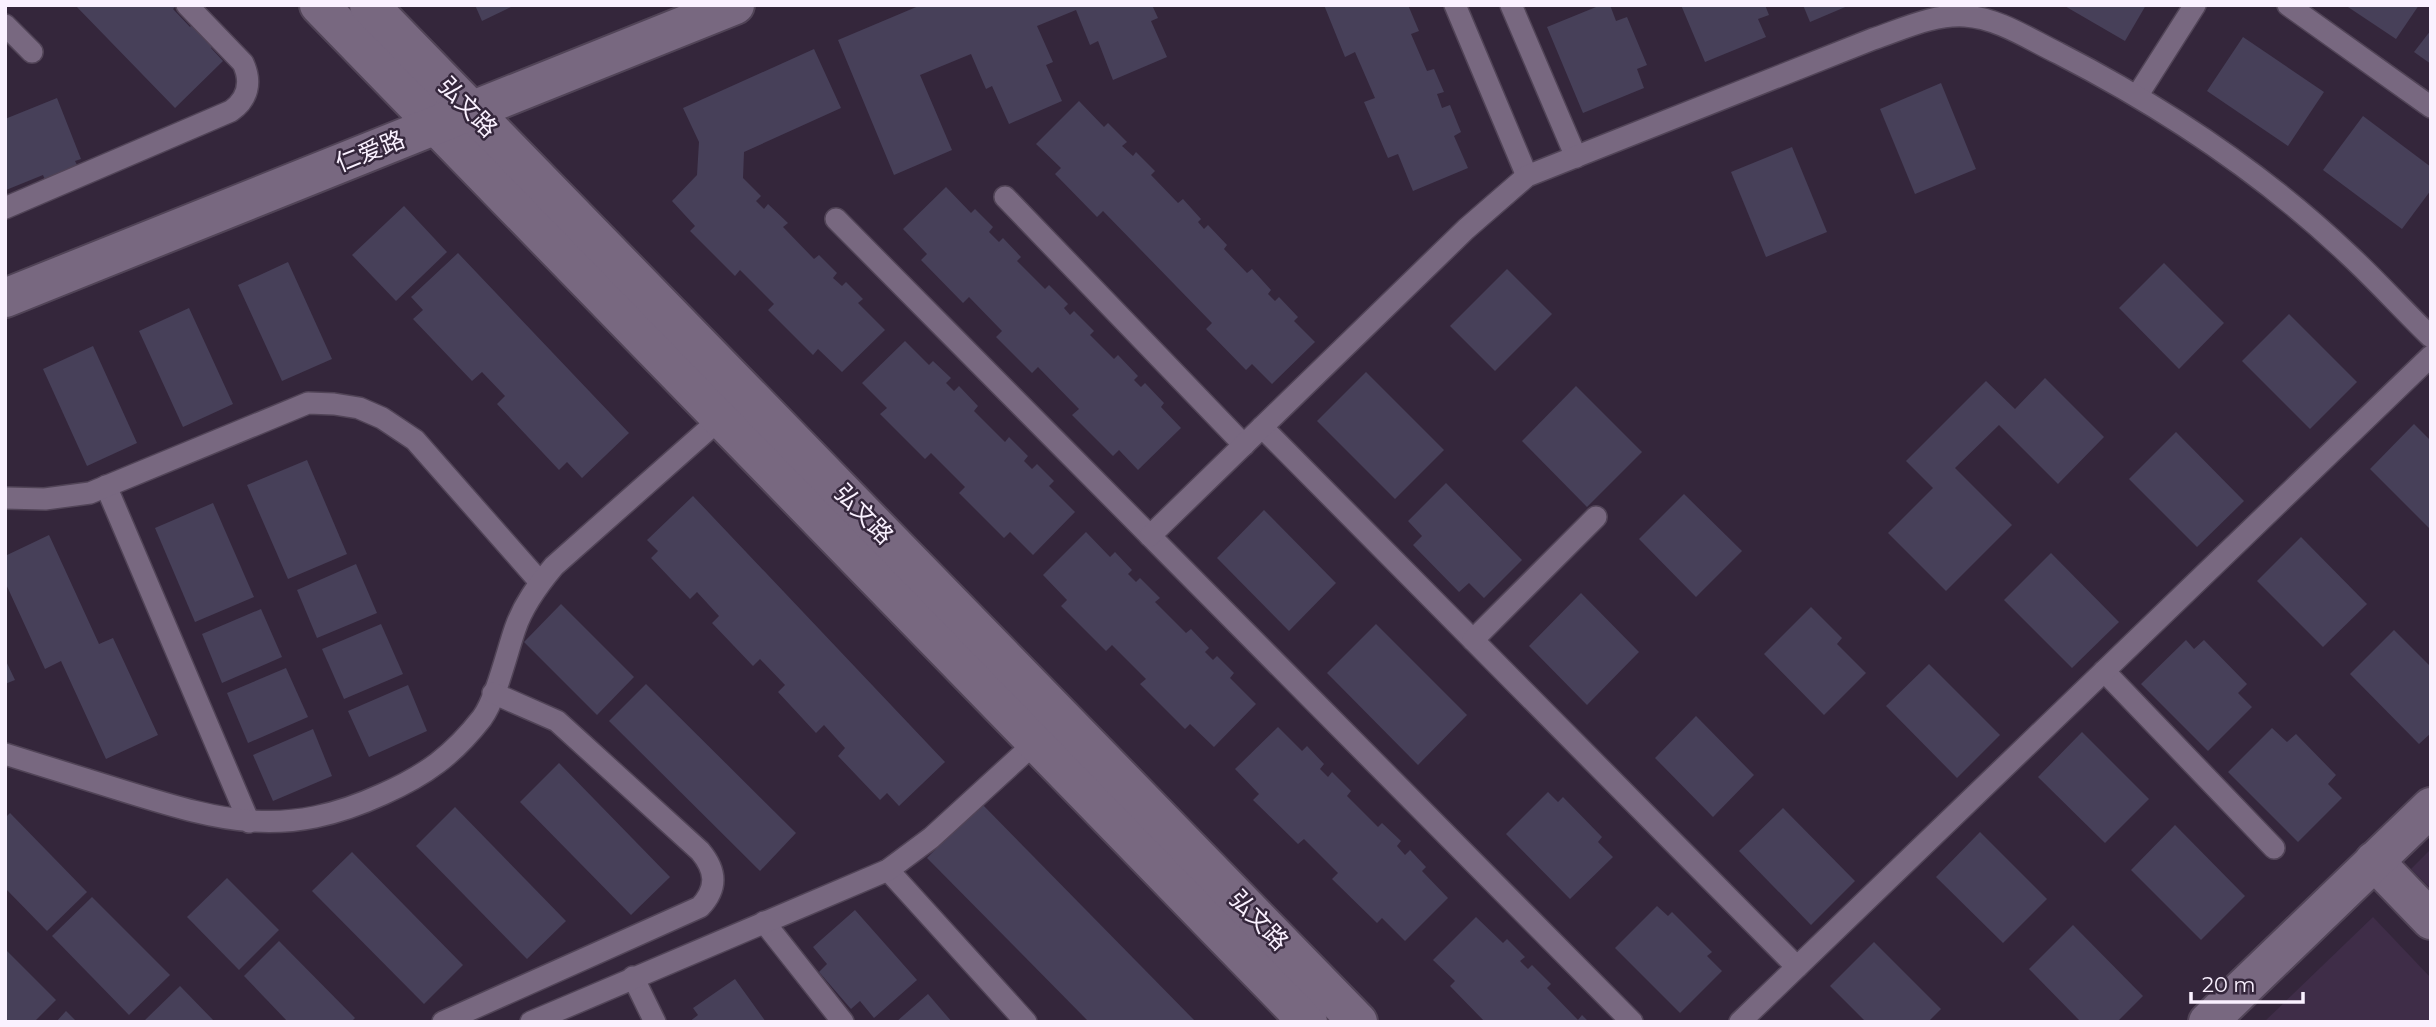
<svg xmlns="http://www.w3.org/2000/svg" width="2436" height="1027" font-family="Montserrat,'Noto Sans SC',sans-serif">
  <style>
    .built { fill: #3f2d48 }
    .building { fill: #474059 }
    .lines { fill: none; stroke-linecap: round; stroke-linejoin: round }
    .service-casing { stroke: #514457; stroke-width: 24 }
    .minor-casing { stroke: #514457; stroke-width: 42 }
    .tertiary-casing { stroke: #514457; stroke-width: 42 }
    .service { stroke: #786880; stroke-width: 21 }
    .minor { stroke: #786880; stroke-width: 38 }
    .tertiary { stroke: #786880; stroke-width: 38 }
    .labels { text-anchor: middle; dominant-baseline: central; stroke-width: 5; stroke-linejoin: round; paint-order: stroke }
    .street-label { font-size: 24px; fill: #faf1ff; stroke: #34263b }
  </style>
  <rect width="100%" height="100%" fill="#34263b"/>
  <!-- built -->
  <g class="built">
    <polygon points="2431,849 2431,889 2411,869"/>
    <polygon points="2373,917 2431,978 2431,1022 2264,1022"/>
  </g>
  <!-- building -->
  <g class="building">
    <polygon points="75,5 177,5 173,9 190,27 197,19 218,40 211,48 223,61 175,108"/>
    <polygon points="475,5 515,5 482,21"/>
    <polygon points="921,5 1152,5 1158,18 1151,21 1167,57 1113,80 1098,41 1090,45 1076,10 1037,26 1053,62 1046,65 1062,101 1009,124 992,86 986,89 971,54 920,75 952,150 894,175 838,40"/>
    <polygon points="1324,5 1408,5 1419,31 1411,34 1427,71 1434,69 1444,92 1437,94 1442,108 1450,105 1461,132 1454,136 1468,168 1413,191 1398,154 1388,158 1364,102 1375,98 1355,52 1345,57"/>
    <polygon points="1601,5 1610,5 1616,21 1627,17 1647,65 1637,69 1644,88 1583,113 1547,27"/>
    <polygon points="1681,5 1765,5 1769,15 1758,19 1766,37 1705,62"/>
    <polygon points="1803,5 1850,5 1810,22"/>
    <polygon points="2063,5 2146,5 2125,41"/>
    <polygon points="2345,5 2419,5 2396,39"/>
    <polygon points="2431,30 2431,64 2414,52"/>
    <polygon points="2243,37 2324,92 2288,146 2207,91"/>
    <polygon points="814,49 841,108 744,152 743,178 761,196 756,201 764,209 768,204 788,223 783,227 814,259 819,255 837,273 833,278 842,286 846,282 863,299 858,303 885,330 842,372 818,349 813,355 768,310 774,304 740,270 735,276 690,231 695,226 672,201 697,175 699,142 683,108"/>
    <polygon points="1941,83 1976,169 1915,194 1880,109"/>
    <polygon points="57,98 81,159 75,161 79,169 46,182 43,175 6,190 10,200 5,202 5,119"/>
    <polygon points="1079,101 1104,127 1108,123 1127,142 1122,146 1133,156 1136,152 1155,171 1151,175 1178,203 1183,199 1201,219 1198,222 1204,229 1208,225 1227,245 1224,249 1247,273 1252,269 1271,290 1268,294 1275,301 1279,297 1298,317 1294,321 1315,342 1272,384 1252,364 1246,370 1206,329 1212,323 1103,211 1097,217 1055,174 1061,168 1036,144"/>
    <polygon points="2363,116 2431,167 2431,190 2402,229 2323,170"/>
    <polygon points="1792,147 1827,232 1766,257 1731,172"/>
    <polygon points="946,187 971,213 975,209 993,227 989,232 999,242 1003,238 1021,257 1017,261 1045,289 1049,285 1068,304 1064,308 1070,315 1074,311 1094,331 1090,335 1114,359 1118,355 1138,376 1134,380 1141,387 1145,383 1164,403 1161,407 1181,428 1138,470 1119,450 1113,456 1072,415 1079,409 1038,367 1032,373 996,337 1002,331 969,297 963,303 921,260 927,254 903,229"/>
    <polygon points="404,206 447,252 396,301 352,255"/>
    <polygon points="458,253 629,433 582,478 567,462 559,470 497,404 505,396 482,372 472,381 413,319 423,310 411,297"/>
    <polygon points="288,262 332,359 282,381 238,285"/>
    <polygon points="2164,263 2224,323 2179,369 2119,308"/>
    <polygon points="1507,269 1552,314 1495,371 1450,326"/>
    <polygon points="189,308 233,404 183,427 139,331"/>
    <polygon points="2289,314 2357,382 2310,429 2242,361"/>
    <polygon points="905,341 929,365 933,361 951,378 946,383 954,391 959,386 978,406 974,411 1005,442 1009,437 1028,456 1024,461 1032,469 1037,464 1054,481 1049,486 1075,512 1033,555 1010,532 1004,538 959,493 965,487 931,453 925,459 880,414 887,408 862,383"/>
    <polygon points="93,346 137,443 87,466 43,369"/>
    <polygon points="1366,372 1444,450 1395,499 1317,421"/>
    <polygon points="2045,378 2104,437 2058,484 1999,425 1955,468 2012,525 1946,591 1888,533 1933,488 1906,461 1986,381 2015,409"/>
    <polygon points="1576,386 1642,452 1587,507 1522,441"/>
    <polygon points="2414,424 2431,441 2431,530 2370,469"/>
    <polygon points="2176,432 2244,501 2197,547 2129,479"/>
    <polygon points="307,460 347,554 288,579 247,485"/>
    <polygon points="1446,483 1522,560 1484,598 1469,583 1459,592 1413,545 1422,536 1408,521"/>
    <polygon points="1684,494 1742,551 1696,597 1639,539"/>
    <polygon points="693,496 945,762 899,806 887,793 880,800 838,756 845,748 824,725 816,733 778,692 785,685 760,659 753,666 712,623 719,616 697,592 690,599 651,558 658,551 647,540"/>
    <polygon points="213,503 254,597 195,622 155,528"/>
    <polygon points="1264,510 1336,583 1289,631 1217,558"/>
    <polygon points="1086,532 1110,557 1115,552 1132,570 1128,574 1136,582 1140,578 1160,598 1155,602 1186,633 1191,629 1209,648 1205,652 1213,660 1217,656 1234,673 1230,678 1256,704 1214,747 1190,724 1185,729 1140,684 1146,679 1112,645 1106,651 1061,606 1067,600 1043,575"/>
    <polygon points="49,535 99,644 113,638 158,735 106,759 61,661 45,669 5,582 5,556"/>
    <polygon points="2301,537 2367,604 2323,647 2257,581"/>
    <polygon points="2051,553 2119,622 2072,668 2004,600"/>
    <polygon points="356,564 377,613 317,638 297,590"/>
    <polygon points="1581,593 1639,652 1587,705 1529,646"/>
    <polygon points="561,604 634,677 597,715 524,642"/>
    <polygon points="1811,607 1842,638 1837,644 1866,673 1824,715 1764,654"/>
    <polygon points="261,609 282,657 222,683 202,634"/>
    <polygon points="381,624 403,674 344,699 322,649"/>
    <polygon points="1376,624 1467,715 1418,765 1327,673"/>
    <polygon points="2394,630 2431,667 2431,733 2419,744 2350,674"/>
    <polygon points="2186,640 2194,649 2204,640 2247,684 2238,693 2252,707 2208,751 2141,684"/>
    <polygon points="5,659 15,680 5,684"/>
    <polygon points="1929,664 2000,735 1957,778 1886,706"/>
    <polygon points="286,668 308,717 248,743 227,693"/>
    <polygon points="646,684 796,833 760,871 609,721"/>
    <polygon points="408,685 427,731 369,757 348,711"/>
    <polygon points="1696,716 1754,775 1713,817 1655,758"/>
    <polygon points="1278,727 1302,751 1307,746 1324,764 1320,769 1328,777 1332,772 1351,791 1347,796 1378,827 1382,823 1401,841 1397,846 1405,855 1410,850 1426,867 1422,871 1448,898 1405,941 1382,918 1377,923 1332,879 1338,873 1304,839 1298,844 1253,800 1259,794 1235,769"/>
    <polygon points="2272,728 2287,742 2296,734 2336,775 2328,784 2342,798 2298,842 2228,772"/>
    <polygon points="313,729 332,776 273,801 253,755"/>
    <polygon points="2082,732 2149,799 2105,843 2038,777"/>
    <polygon points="559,763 670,877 631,915 520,802"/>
    <polygon points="1548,792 1558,802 1563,797 1602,837 1598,842 1613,857 1570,899 1506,834"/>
    <polygon points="981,803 1196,1022 1089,1022 927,858"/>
    <polygon points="455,807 566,921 527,959 416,846"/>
    <polygon points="1783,808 1855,881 1811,925 1739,851"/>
    <polygon points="10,813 87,892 47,931 5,888 5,818"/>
    <polygon points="2175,825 2245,896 2201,940 2131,870"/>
    <polygon points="1980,832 2047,899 2003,943 1936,877"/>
    <polygon points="352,852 463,965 424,1004 312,891"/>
    <polygon points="227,878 279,930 239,970 187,917"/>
    <polygon points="92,897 170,975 129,1015 52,936"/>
    <polygon points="1657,906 1668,916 1672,912 1712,952 1707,956 1722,971 1680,1013 1615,948"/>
    <polygon points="855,910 917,980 874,1018 860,1001 851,1009 819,972 827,964 813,947"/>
    <polygon points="1476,917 1503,943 1507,939 1525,957 1520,961 1528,969 1532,965 1551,984 1547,988 1578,1020 1582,1015 1589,1022 1485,1022 1450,986 1455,981 1433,960"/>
    <polygon points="2073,925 2143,996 2117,1022 2081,1022 2029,969"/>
    <polygon points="279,941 355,1018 351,1022 288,1022 244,976"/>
    <polygon points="1874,942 1941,1009 1928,1022 1866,1022 1830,986"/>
    <polygon points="5,949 56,1000 34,1022 5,1022"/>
    <polygon points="735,979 766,1022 689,1022 698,1015 693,1008"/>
    <polygon points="180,986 215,1022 143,1022"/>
    <polygon points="928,994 952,1022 896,1022"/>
    <polygon points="66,1011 77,1022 56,1022"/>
  </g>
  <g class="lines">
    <!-- service casing -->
    <g class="service-casing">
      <g id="service">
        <polyline points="1455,5 1527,176"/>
        <polyline points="1511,5 1576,157"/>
        <polyline points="2288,5 2431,107"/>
        <polyline points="5,25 32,52"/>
        <polyline points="2137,96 2195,5"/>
        <polyline points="1005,197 1244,445"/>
        <path d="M5 208 231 111C248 99 252 82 243 63L187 5"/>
        <polyline points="836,219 1632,1022"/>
        <polyline points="1262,427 1797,967"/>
        <polyline points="106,486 249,822"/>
        <polyline points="5,498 45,499 90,493 308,403 334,404 359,408 382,418 415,440 540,582"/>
        <path d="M1150 536 1466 229 1527 176 1873 39C1903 29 1933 14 1965 16 1998 18 2029 39 2058 53 2163 107 2263 173 2349 255 2377 281 2403 310 2431 337"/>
        <polyline points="1473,640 1596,517"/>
        <polyline points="2104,671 2274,848"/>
        <path d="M5 754C46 767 86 779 127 792 224 822 285 839 383 794 426 775 453 755 482 718 496 699 507 652 515 629 523 605 538 585 554 566L721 418"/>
        <polyline points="888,870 1026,1022"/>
        <polyline points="764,922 843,1022"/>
        <polyline points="633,977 655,1022"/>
        <path d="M443 1022 700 907C718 888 716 870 700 851L557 721 493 693"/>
        <polyline points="531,1022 888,870 931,838 1036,742"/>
        <polyline points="1740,1022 2431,356"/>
      </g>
    </g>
    <!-- minor casing -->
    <g class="minor-casing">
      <g id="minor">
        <polyline points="2374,861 2431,920"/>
        <polyline points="2208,1022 2431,807"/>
      </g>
    </g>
    <!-- tertiary casing -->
    <g class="tertiary-casing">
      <g id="tertiary">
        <polyline points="319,5 1308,1022"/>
        <polyline points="369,5 1358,1022"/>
        <polyline points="5,298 735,5"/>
      </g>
    </g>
    <!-- service -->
    <use href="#service" class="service"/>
    <!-- minor -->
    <use href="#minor" class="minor"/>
    <!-- tertiary -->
    <use href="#tertiary" class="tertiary"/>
  </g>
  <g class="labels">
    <!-- street labels -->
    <g class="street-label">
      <text transform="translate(468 107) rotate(46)">弘文路</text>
      <text transform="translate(370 151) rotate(-22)">仁爱路</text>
      <text transform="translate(864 514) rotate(46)">弘文路</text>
      <text transform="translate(1259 920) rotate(46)">弘文路</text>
    </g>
  </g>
  <!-- border -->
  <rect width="2436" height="1027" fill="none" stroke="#faf1ff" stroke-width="14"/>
  <!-- scale -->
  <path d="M2191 992v10h112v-10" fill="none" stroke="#faf1ff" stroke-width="3.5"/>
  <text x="2202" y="992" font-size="21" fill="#faf1ff" stroke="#34263b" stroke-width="5" paint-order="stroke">20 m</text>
</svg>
